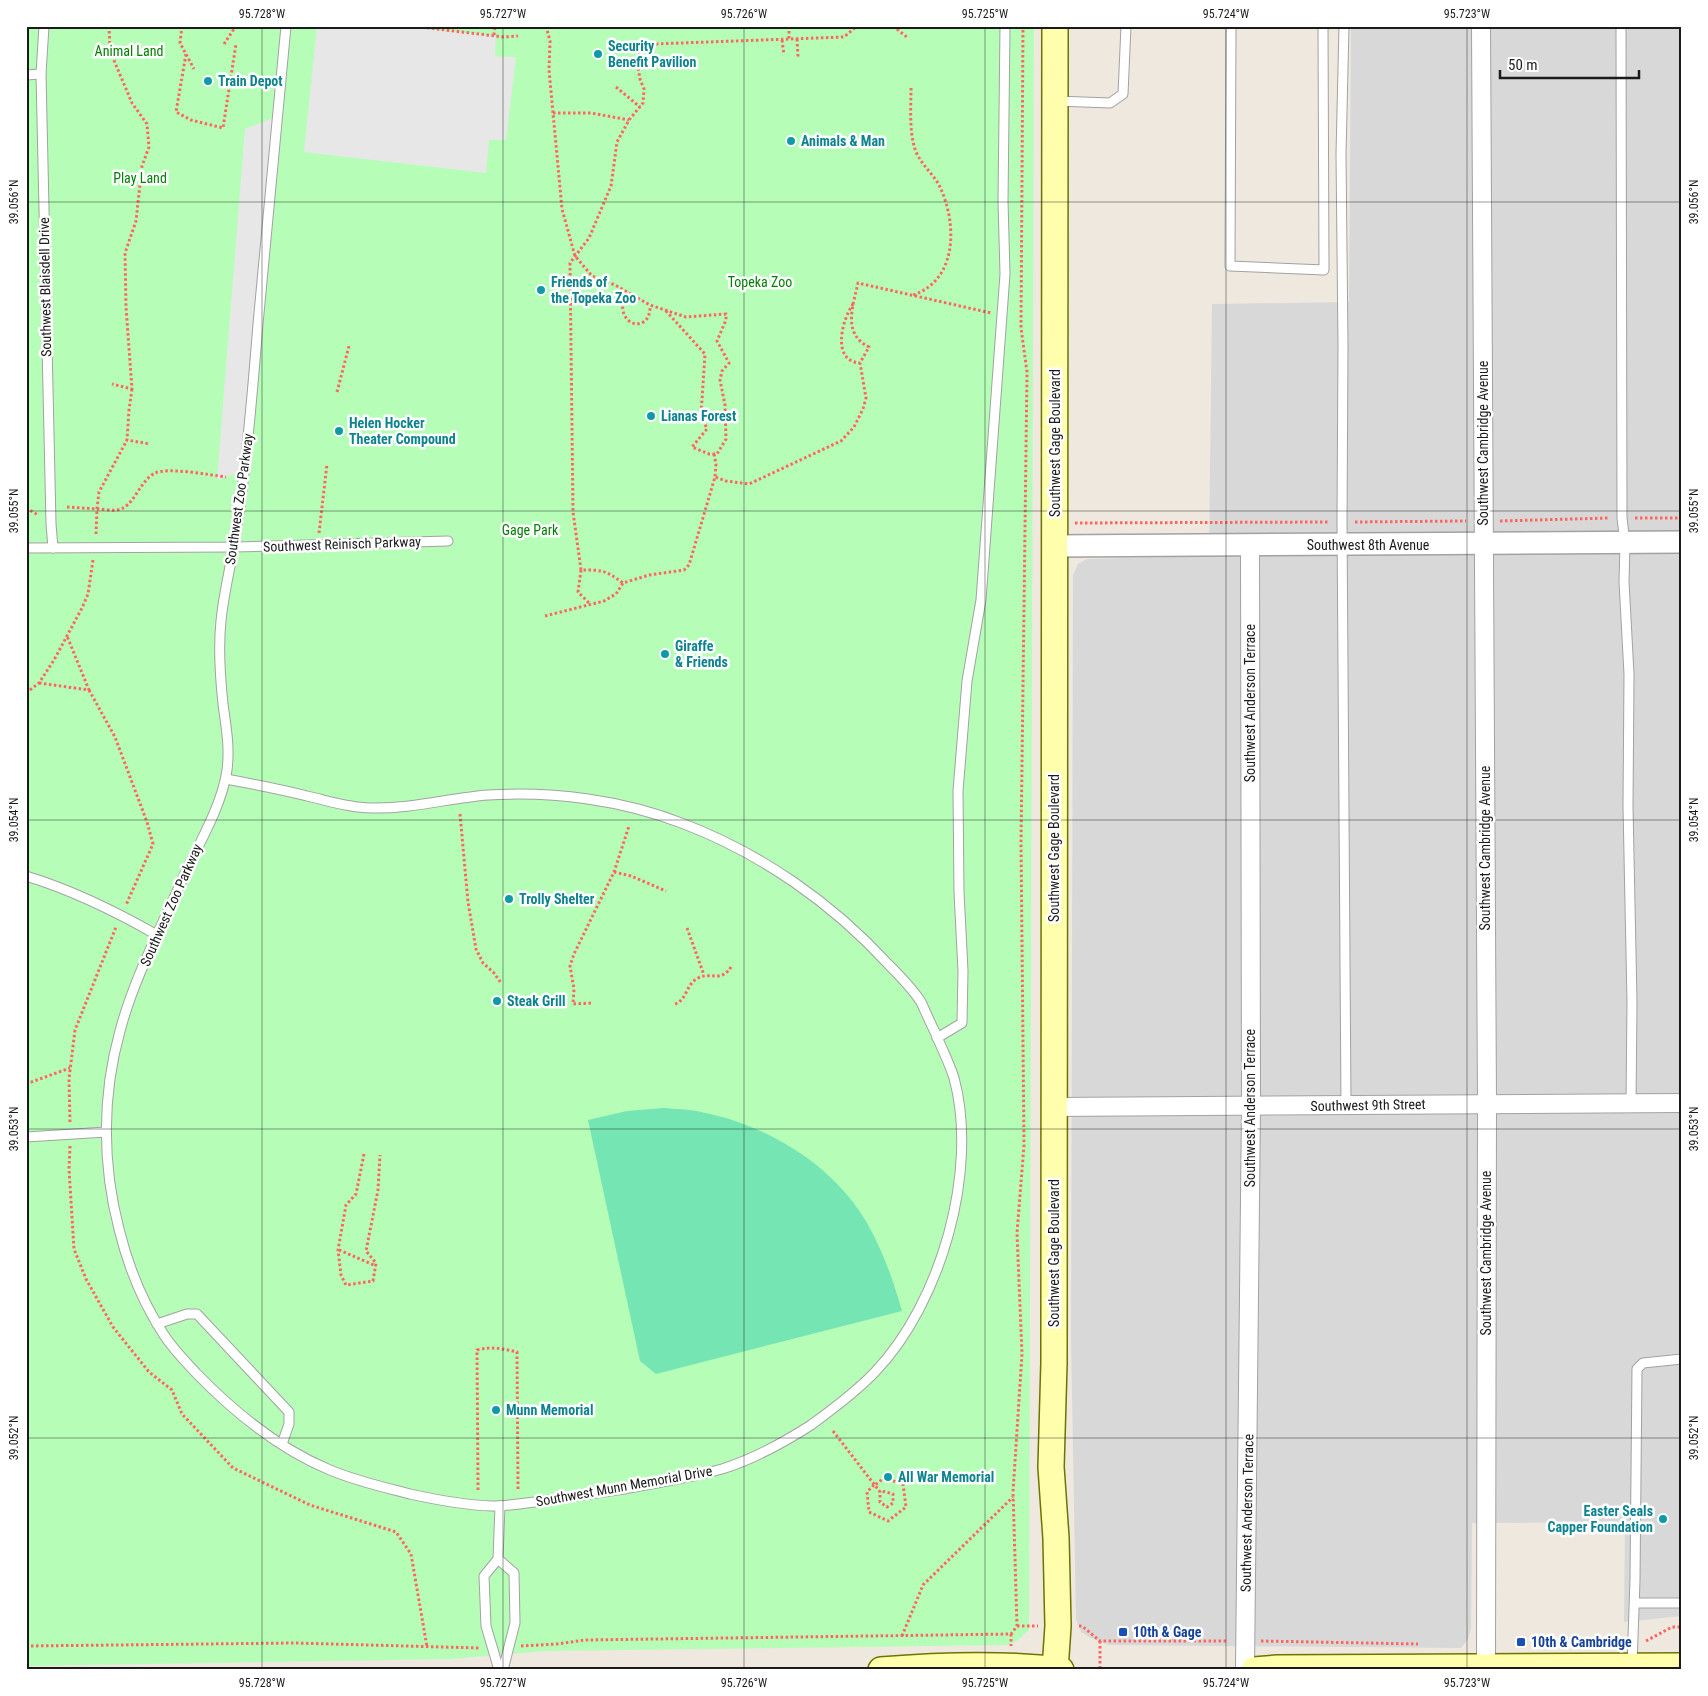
<svg xmlns="http://www.w3.org/2000/svg" width="1708" height="1696" font-family="'Roboto Condensed',sans-serif">
  <style>
    .residential { fill: #d9d8d8 }
    .park { fill: #b6feb8 }
    .pitch { fill: #75e5b3 }
    .parking { fill: #e7e7e7 }
    .lines { fill: none; stroke-linecap: round; stroke-linejoin: round }
    .service-casing { stroke: #a2a2a2; stroke-width: 11 }
    .minor-casing { stroke: #a2a2a2; stroke-width: 20 }
    .tertiary-casing { stroke: #a2a2a2; stroke-width: 24 }
    .secondary-casing { stroke: #6e7400; stroke-width: 28 }
    .path { stroke: #ff665f; stroke-width: 3; stroke-dasharray: 2.5 2.5; stroke-linecap: butt }
    .service { stroke: #fff; stroke-width: 9 }
    .minor { stroke: #fff; stroke-width: 18 }
    .tertiary { stroke: #fff; stroke-width: 21 }
    .secondary { stroke: #fffeac; stroke-width: 25 }
    .ticks { fill: none; stroke: #1b1b1b; stroke-width: 1; stroke-opacity: 0.45 }
    .culture-dot { fill: #0f9aa8; stroke: #fff; stroke-width: 2 }
    .transit-dot { fill: #1a4fb4; stroke: #fff; stroke-width: 2 }
    .labels { text-anchor: middle; dominant-baseline: central; stroke-width: 5; stroke-linejoin: round; paint-order: stroke }
    .culture-label { font-size: 14px; font-weight: bold; fill: #0d838f; stroke: #fff; text-anchor: start }
    .park-label { font-size: 14px; fill: #028005; stroke: #fff }
    .street-label { font-size: 14px; fill: #1b1b1b; stroke: #fff }
    .transit-label { font-size: 14px; font-weight: bold; fill: #164399; stroke: #fff; text-anchor: start }
    .neatline { fill: none; stroke: #1b1b1b; stroke-width: 2 }
    .ticks-label { font-size: 12px; text-anchor: middle; fill: #1b1b1b }
  </style>
  <rect width="100%" height="100%" fill="#eee8df"/>
  <!-- residential -->
  <polygon class="residential" points="1351,26 1682,26 1682,1616 1624,1622 1625,1522 1472,1523 1471,1629 1468,1639 1461,1648 1109,1645 1091,1638 1081,1632 1076,1619 1071,1338 1073,575 1078,564 1087,559 1209,556 1212,304 1349,302"/>
  <!-- park -->
  <polygon class="park" points="26,26 1034,26 1029,1618 1029,1630 1017,1641 1007,1645 545,1651 452,1659 26,1666"/>
  <!-- pitch -->
  <path class="pitch" d="M663 1108C676 1109 689 1109 701 1112 767 1125 833 1164 867 1223 883 1251 893 1280 902 1311L656 1374 640 1361 588 1120 627 1111Z"/>
  <!-- parking -->
  <g class="parking">
    <polygon points="317,26 393,26 496,36 495,56 516,57 506,140 489,140 486,173 304,152"/>
    <polygon points="278,116 245,470 217,480 245,129"/>
  </g>
  <g class="lines">
    <!-- service casing -->
    <g class="service-casing">
      <g id="service">
        <polyline points="44,26 41,74 51,524 53,548"/>
        <polyline points="1231,26 1230,266 1324,270 1323,26"/>
        <polyline points="1344,26 1341,154 1343,345 1342,522 1346,1106"/>
        <polyline points="1621,26 1622,518 1625,543 1624,582 1629,674 1628,806 1632,1002 1631,1104"/>
        <polyline points="26,75 41,74"/>
        <polyline points="1056,101 1110,103 1123,94 1126,26"/>
        <polyline points="26,548 234,547 448,541"/>
        <path d="M226 779C253 784 280 789 307 796 329 801 350 808 372 808 411 809 449 798 488 795 554 791 623 800 684 824 762 854 832 903 888 964 899 975 912 988 921 1002 923 1006 932 1027 935 1032 941 1047 949 1062 954 1078 979 1170 941 1303 875 1372 856 1392 833 1409 811 1425 783 1443 754 1459 722 1469 690 1478 656 1483 624 1489 597 1493 569 1497 542 1501 525 1503 509 1506 492 1506 465 1505 437 1500 410 1494 383 1487 356 1481 330 1470 279 1449 234 1412 196 1373 185 1361 173 1349 164 1335 143 1303 128 1266 119 1229 102 1164 102 1095 120 1031 134 978 161 928 183 878 198 845 222 806 227 770 230 747 226 727 223 704 220 676 218 649 221 621 223 599 228 578 232 556 237 529 241 501 244 473 250 424 254 374 258 324 267 225 277 126 286 26"/>
        <path d="M26 876C72 890 115 911 157 935"/>
        <polyline points="937,1038 962,1023 963,971 959,892 958,791 967,681 981,600 1005,274 1003,201 1005,26"/>
        <polyline points="26,1137 106,1132"/>
        <polyline points="157,1324 187,1314 197,1314 289,1412 289,1424 282,1444"/>
        <polyline points="498,1559 514,1573 515,1623 503,1670"/>
        <polyline points="1635,1603 1682,1603"/>
        <polyline points="1632,1666 1635,1580 1637,1369 1643,1363 1682,1359"/>
        <polyline points="499,1670 486,1626 484,1576 498,1559 500,1506"/>
      </g>
    </g>
    <!-- minor casing -->
    <g class="minor-casing">
      <g id="minor">
        <polyline points="1481,26 1487,1103 1486,1670"/>
        <polyline points="1054,1107 1682,1103"/>
        <polyline points="1245,1670 1251,1106 1250,545"/>
      </g>
    </g>
    <!-- tertiary casing -->
    <g class="tertiary-casing">
      <polyline id="tertiary" points="1054,546 1682,542"/>
    </g>
    <!-- secondary casing -->
    <g class="secondary-casing">
      <g id="secondary">
        <path d="M881 1670C941 1665 1001 1663 1061 1670"/>
        <polyline points="1055,1670 1058,1626 1056,1538 1051,1467 1054,1363 1055,26"/>
        <polyline points="1254,1670 1278,1668 1682,1666"/>
      </g>
    </g>
    <!-- path -->
    <g class="path">
      <polyline points="109,26 110,51 132,103 147,124 149,147 142,166 136,221 125,253 126,307 132,389 112,384"/>
      <polyline points="182,26 180,43 194,69"/>
      <polyline points="412,26 504,37 518,36"/>
      <polyline points="546,26 550,41 549,70 562,209 575,256 592,276 615,285 650,305 686,317 726,314 726,320 717,341 729,363 722,371 720,380 725,405 726,439 717,454 709,454 692,447 707,429 701,415 705,354 666,311"/>
      <polyline points="789,26 789,39"/>
      <polyline points="893,26 908,38"/>
      <polyline points="494,35 495,26"/>
      <polyline points="797,39 798,57"/>
      <polyline points="782,40 784,55"/>
      <polyline points="224,44 236,26"/>
      <path d="M643 44 639 55 638 67 640 79 644 89 643 103 629 120 617 142 611 186 589 238 570 263 573 512 581 570C602 570 605 570 623 583L649 575 684 570 689 565 715 477 726 481 749 484 841 441 854 427 863 409 866 398 860 363 869 347C842 334 853 306 858 283L991 313"/>
      <polyline points="626,45 844,37 857,26"/>
      <polyline points="186,54 176,112 191,120 223,128 236,44"/>
      <polyline points="616,87 640,107"/>
      <path d="M911 88C911 108 909 130 915 149 920 164 933 173 940 187 957 223 958 280 913 295"/>
      <polyline points="553,113 591,113 629,120"/>
      <path d="M626 292C611 326 651 336 650 306"/>
      <path d="M853 304C842 320 831 361 860 363"/>
      <polyline points="132,389 129,410 127,440 150,444"/>
      <polyline points="337,392 349,346"/>
      <polyline points="714,454 716,464 715,477"/>
      <polyline points="67,507 97,509 99,492 127,440"/>
      <polyline points="26,508 38,515"/>
      <polyline points="1635,518 1682,518"/>
      <polyline points="1500,521 1609,518"/>
      <polyline points="1355,522 1466,521"/>
      <polyline points="1075,523 1329,522"/>
      <polyline points="319,533 327,464"/>
      <path d="M96 534 97 509C103 509 111 511 117 510 134 508 139 481 155 473 168 467 210 475 226 477"/>
      <polyline points="581,570 578,592 590,604"/>
      <polyline points="545,616 604,601 616,594 623,583"/>
      <polyline points="39,683 89,690 67,636"/>
      <polyline points="89,690 115,737 147,822 153,844 126,905"/>
      <polyline points="26,693 39,683 54,660 82,608 88,594 93,560"/>
      <polyline points="460,814 468,902 476,949 483,963 494,973 501,983"/>
      <polyline points="614,872 631,876 666,891"/>
      <polyline points="687,928 704,975"/>
      <polyline points="591,1003 573,1004 574,989 570,966 574,954 614,872 629,826"/>
      <path d="M675 1004C687 1000 686 984 698 978 711 971 722 984 732 965"/>
      <polyline points="26,1084 70,1068"/>
      <polyline points="70,1122 69,1079 75,1030 116,927"/>
      <polyline points="70,1146 69,1169 74,1249 86,1279 113,1327 149,1372 172,1390 182,1414 233,1468 310,1505 396,1532 411,1554 427,1647"/>
      <polyline points="364,1154 356,1194 346,1205 338,1250 341,1275 346,1285 373,1281 376,1263 366,1251 378,1190 380,1155"/>
      <polyline points="339,1250 376,1266"/>
      <polyline points="833,1431 880,1492 880,1502 887,1507 893,1503 893,1494 882,1491"/>
      <polyline points="874,1485 867,1492 869,1512 888,1521 906,1507 903,1484 884,1478 875,1485"/>
      <path d="M478 1490 477 1350C491 1346 504 1349 517 1352L518 1490"/>
      <polyline points="1017,1626 1038,1626"/>
      <polyline points="1079,1626 1082,1626 1100,1641 1228,1641"/>
      <polyline points="1011,1634 1011,1646"/>
      <polyline points="902,1636 923,1585 1013,1497"/>
      <polyline points="1100,1641 1100,1670"/>
      <polyline points="1261,1641 1418,1644"/>
      <polyline points="1646,1641 1672,1627 1682,1627"/>
      <polyline points="1541,1643 1620,1642"/>
      <polyline points="26,1646 294,1643 480,1648"/>
      <polyline points="521,1646 557,1644 585,1640 1011,1634 1017,1626 1013,1492 1022,1354 1017,1233 1024,1145 1021,843 1027,372 1021,328 1023,26"/>
    </g>
    <!-- service -->
    <use href="#service" class="service"/>
    <!-- minor -->
    <use href="#minor" class="minor"/>
    <!-- tertiary -->
    <use href="#tertiary" class="tertiary"/>
    <!-- secondary -->
    <use href="#secondary" class="secondary"/>
  </g>
  <!-- ticks -->
  <path class="ticks" d="M262 26V1670M503 26V1670M744 26V1670M985 26V1670M1226 26V1670M1467 26V1670M26 202H1682M26 511H1682M26 820H1682M26 1129H1682M26 1438H1682"/>
  <!-- markers -->
  <g class="culture-dot">
    <circle cx="598" cy="54" r="5"/>
    <circle cx="208" cy="81" r="5"/>
    <circle cx="791" cy="141" r="5"/>
    <circle cx="541" cy="290" r="5"/>
    <circle cx="651" cy="416" r="5"/>
    <circle cx="339" cy="431" r="5"/>
    <circle cx="665" cy="654" r="5"/>
    <circle cx="509" cy="899" r="5"/>
    <circle cx="497" cy="1001" r="5"/>
    <circle cx="496" cy="1410" r="5"/>
    <circle cx="888" cy="1477" r="5"/>
    <circle cx="1663" cy="1519" r="5"/>
  </g>
  <g class="transit-dot">
    <rect x="1118" y="1627" width="10" height="10" rx="2.5"/>
    <rect x="1516" y="1637" width="10" height="10" rx="2.5"/>
  </g>
  <g class="labels">
    <!-- culture labels -->
    <g class="culture-label">
      <text x="608" y="46">Security<tspan x="608" dy="16">Benefit Pavilion</tspan></text>
      <text x="218" y="81">Train Depot</text>
      <text x="801" y="141">Animals &amp; Man</text>
      <text x="551" y="282">Friends of<tspan x="551" dy="16">the Topeka Zoo</tspan></text>
      <text x="661" y="416">Lianas Forest</text>
      <text x="349" y="423">Helen Hocker<tspan x="349" dy="16">Theater Compound</tspan></text>
      <text x="675" y="646">Giraffe<tspan x="675" dy="16">&amp; Friends</tspan></text>
      <text x="519" y="899">Trolly Shelter</text>
      <text x="507" y="1001">Steak Grill</text>
      <text x="506" y="1410">Munn Memorial</text>
      <text x="898" y="1477">All War Memorial</text>
      <text x="1653" y="1511" text-anchor="end">Easter Seals<tspan x="1653" dy="16">Capper Foundation</tspan></text>
    </g>
    <!-- park labels -->
    <g class="park-label">
      <text x="129" y="51">Animal Land</text>
      <text x="140" y="178">Play Land</text>
      <text x="760" y="282">Topeka Zoo</text>
      <text x="530" y="530">Gage Park</text>
    </g>
    <!-- street labels -->
    <g class="street-label">
      <text transform="translate(45 287) rotate(-91)">Southwest Blaisdell Drive</text>
      <text transform="translate(1055 443) rotate(-90)">Southwest Gage Boulevard</text>
      <text transform="translate(1483 443) rotate(-90)">Southwest Cambridge Avenue</text>
      <text transform="translate(239 499) rotate(-82)">Southwest Zoo Parkway</text>
      <text transform="translate(342 544) rotate(-2)">Southwest Reinisch Parkway</text>
      <text x="1368" y="545">Southwest 8th Avenue</text>
      <text transform="translate(1250 703) rotate(-90)">Southwest Anderson Terrace</text>
      <text transform="translate(1054 848) rotate(-90)">Southwest Gage Boulevard</text>
      <text transform="translate(1485 848) rotate(-90)">Southwest Cambridge Avenue</text>
      <text transform="translate(171 905) rotate(-66)">Southwest Zoo Parkway</text>
      <text transform="translate(1368 1105) rotate(-1)">Southwest 9th Street</text>
      <text transform="translate(1250 1108) rotate(-90)">Southwest Anderson Terrace</text>
      <text transform="translate(1054 1253) rotate(-90)">Southwest Gage Boulevard</text>
      <text transform="translate(1486 1253) rotate(-90)">Southwest Cambridge Avenue</text>
      <text transform="translate(624 1486) rotate(-10)">Southwest Munn Memorial Drive</text>
      <text transform="translate(1247 1513) rotate(-89)">Southwest Anderson Terrace</text>
    </g>
    <!-- transit labels -->
    <g class="transit-label">
      <text x="1133" y="1632">10th &amp; Gage</text>
      <text x="1531" y="1642">10th &amp; Cambridge</text>
    </g>
  </g>
  <!-- border -->
  <rect width="1708" height="1696" fill="none" stroke="#ffffff" stroke-width="55"/>
  <!-- scale -->
  <path d="M1500 70v8h139v-8" fill="none" stroke="#1b1b1b" stroke-width="2.5"/>
  <text x="1508" y="70" font-size="15" fill="#1b1b1b" stroke="#ffffff" stroke-width="4" paint-order="stroke">50 m</text>
  <rect x="28" y="28" width="1652" height="1640" class="neatline"/>
  <g class="ticks-label">
    <text x="262" y="18">95.728°W</text>
    <text x="503" y="18">95.727°W</text>
    <text x="744" y="18">95.726°W</text>
    <text x="985" y="18">95.725°W</text>
    <text x="1226" y="18">95.724°W</text>
    <text x="1467" y="18">95.723°W</text>
    <text transform="translate(14 202) rotate(-90)" y="4">39.056°N</text>
    <text transform="translate(1694 202) rotate(-90)" y="4">39.056°N</text>
    <text transform="translate(14 511) rotate(-90)" y="4">39.055°N</text>
    <text transform="translate(1694 511) rotate(-90)" y="4">39.055°N</text>
    <text transform="translate(14 820) rotate(-90)" y="4">39.054°N</text>
    <text transform="translate(1694 820) rotate(-90)" y="4">39.054°N</text>
    <text transform="translate(14 1129) rotate(-90)" y="4">39.053°N</text>
    <text transform="translate(1694 1129) rotate(-90)" y="4">39.053°N</text>
    <text transform="translate(14 1438) rotate(-90)" y="4">39.052°N</text>
    <text transform="translate(1694 1438) rotate(-90)" y="4">39.052°N</text>
    <text x="262" y="1687">95.728°W</text>
    <text x="503" y="1687">95.727°W</text>
    <text x="744" y="1687">95.726°W</text>
    <text x="985" y="1687">95.725°W</text>
    <text x="1226" y="1687">95.724°W</text>
    <text x="1467" y="1687">95.723°W</text>
  </g>
</svg>
